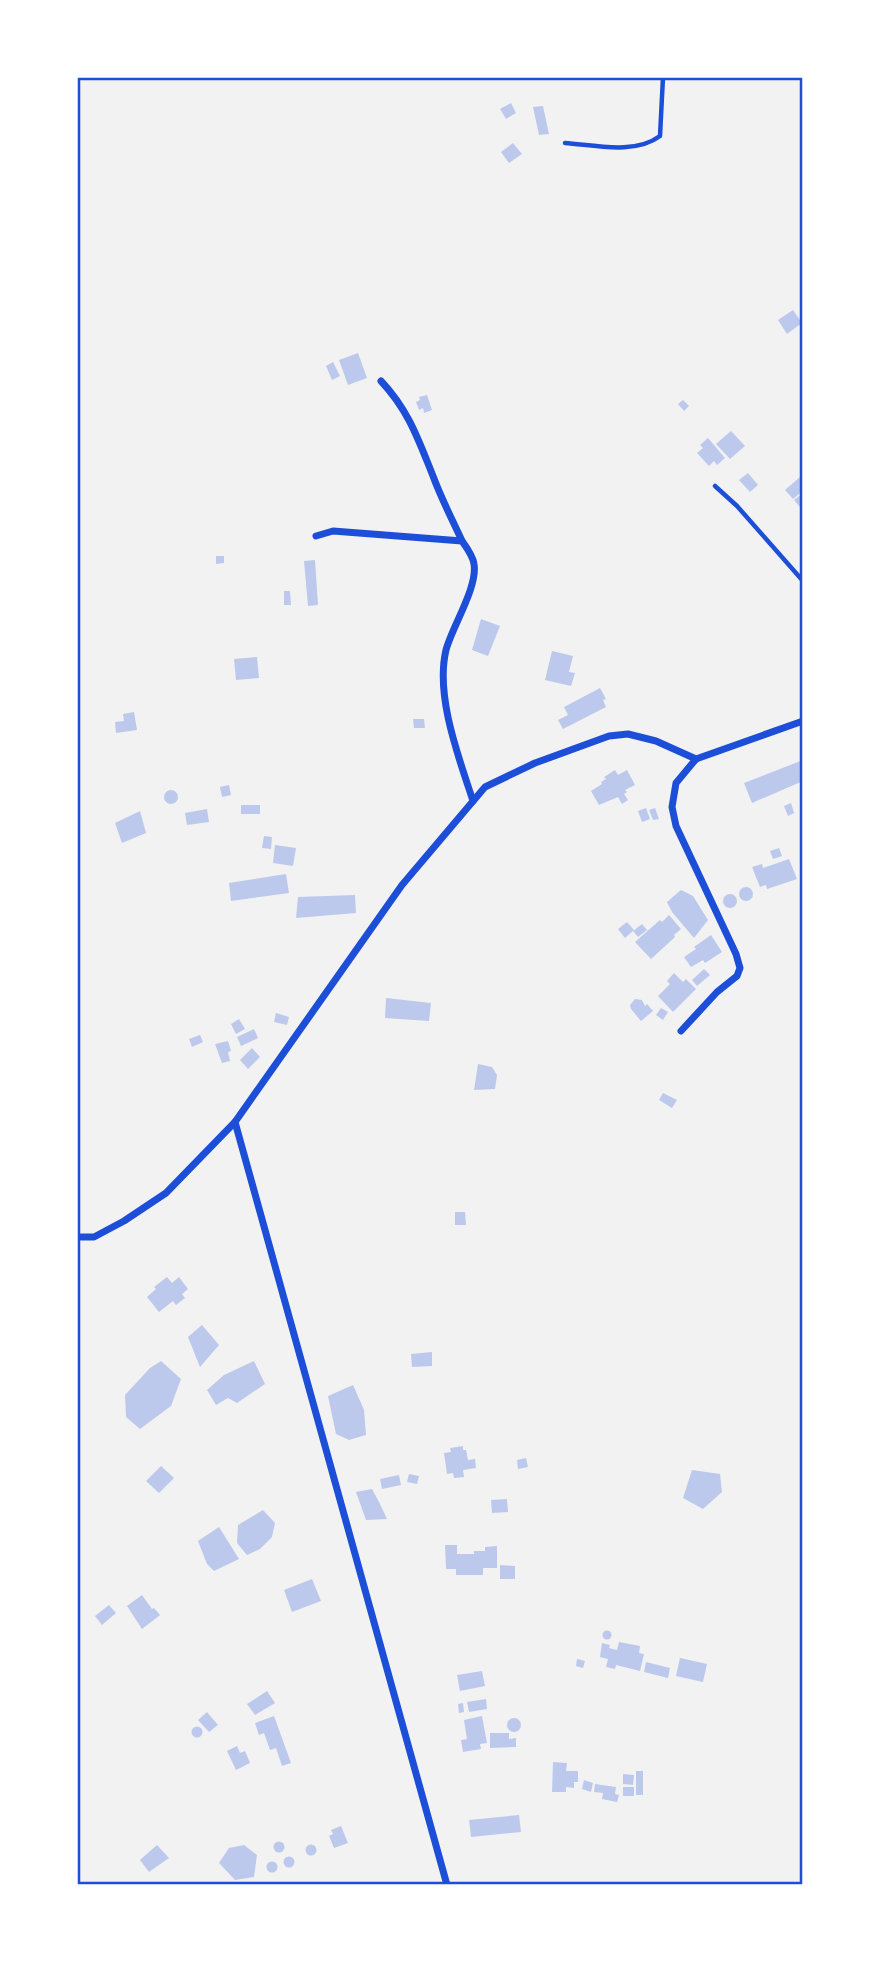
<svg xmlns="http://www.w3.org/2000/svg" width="880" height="1962" font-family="'Exo 2',sans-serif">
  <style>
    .building { fill: #bdc9ec }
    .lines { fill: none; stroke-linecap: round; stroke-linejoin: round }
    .service { stroke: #1d4ed8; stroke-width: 4.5 }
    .minor { stroke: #1d4ed8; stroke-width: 7 }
    .neatline { fill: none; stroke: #1d4ed8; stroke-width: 2.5 }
  </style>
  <rect width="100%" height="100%" fill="#f2f2f2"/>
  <!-- building -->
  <g class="building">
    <polygon points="511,103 516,113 506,119 500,109"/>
    <polygon points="543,106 549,134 539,135 533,107"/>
    <polygon points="513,143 522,154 509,163 501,152"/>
    <polygon points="793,310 802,323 787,334 778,320"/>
    <polygon points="358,353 367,378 348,385 339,360"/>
    <polygon points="333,362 340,376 332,380 326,366"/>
    <polygon points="427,395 432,410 424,413 423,408 419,410 416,402 420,400 419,397"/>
    <polygon points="683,400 689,406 684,411 678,404"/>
    <polygon points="731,431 745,446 730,459 716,444"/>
    <polygon points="708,438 725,458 717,465 714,461 709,466 697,453 703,448 700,445"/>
    <polygon points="748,473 758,485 750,492 739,480"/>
    <polygon points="800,477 803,480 803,491 793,499 785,490"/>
    <polygon points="803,493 803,505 800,507 794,500"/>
    <polygon points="216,556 224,556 224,563 216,564"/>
    <polygon points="315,560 318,605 308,606 304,561"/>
    <polygon points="284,591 290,591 291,605 284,605"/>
    <polygon points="481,619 500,626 488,656 472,650"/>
    <polygon points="552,651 573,656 569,672 575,673 571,686 545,680"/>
    <polygon points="257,657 259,678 236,680 234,659"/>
    <polygon points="600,688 606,699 603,700 606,707 563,729 558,720 568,715 564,707"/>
    <polygon points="134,712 137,730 116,733 115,722 124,721 123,714"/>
    <polygon points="413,719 424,719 425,728 414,728"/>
    <polygon points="803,760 803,781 752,803 744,783"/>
    <polygon points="615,770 618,775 627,770 635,785 625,790 627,792 624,794 628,800 622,804 618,797 599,805 591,791 602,784 601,782 606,779 604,777"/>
    <polygon points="229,785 231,795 222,797 220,787"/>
    <circle cx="171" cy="797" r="7"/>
    <polygon points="791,803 794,813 788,816 784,806"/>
    <rect x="241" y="805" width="19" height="9"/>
    <polygon points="646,808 650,819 642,822 638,811"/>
    <polygon points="655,808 659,819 653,820 649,810"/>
    <polygon points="207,809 209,822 187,825 185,813"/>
    <polygon points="140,811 146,833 122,843 115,823"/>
    <polygon points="264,836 272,837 271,849 262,848"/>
    <polygon points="275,845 296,848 293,866 273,863"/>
    <polygon points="779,848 782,856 773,859 770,851"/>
    <polygon points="789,859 797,879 767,889 766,885 760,887 752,867 762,864 763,868"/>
    <polygon points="286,874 289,893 231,901 229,883"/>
    <circle cx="746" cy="894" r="7"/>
    <polygon points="681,890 693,896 708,920 694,938 672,912 667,902"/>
    <circle cx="730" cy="901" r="7"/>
    <polygon points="355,895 356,913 296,918 298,897"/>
    <polygon points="669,915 681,929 674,935 675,937 651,959 635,942 660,920 662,922"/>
    <polygon points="627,922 634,930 625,938 618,929"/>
    <polygon points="642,924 647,930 638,937 633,931"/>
    <polygon points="711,935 722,952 705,963 703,960 691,967 684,957 696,949 694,947"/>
    <polygon points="704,969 710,975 697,986 692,980"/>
    <polygon points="674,973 683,982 686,979 696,989 673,1012 658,996 670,984 667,981"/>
    <polygon points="386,998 431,1003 429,1021 385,1018"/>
    <polygon points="635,999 642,1000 645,1006 647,1004 653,1011 641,1021 631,1009 630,1005"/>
    <polygon points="661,1008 668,1012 663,1020 656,1015"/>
    <polygon points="276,1013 289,1017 287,1025 274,1022"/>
    <polygon points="239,1019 245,1029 236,1034 231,1024"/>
    <polygon points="254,1029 258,1038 241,1046 237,1037"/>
    <polygon points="200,1035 203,1042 192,1047 189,1039"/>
    <polygon points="228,1041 231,1051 228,1052 230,1061 222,1063 215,1044"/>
    <polygon points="252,1048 260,1057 248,1069 240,1060"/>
    <polygon points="478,1064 492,1067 497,1075 495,1089 474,1090"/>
    <polygon points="663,1093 677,1100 672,1108 659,1100"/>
    <polygon points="455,1212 465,1212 466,1225 455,1225"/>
    <polygon points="167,1277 172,1283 179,1277 188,1289 182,1294 185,1298 176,1305 173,1301 159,1312 147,1297 156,1289 154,1287"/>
    <polygon points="202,1325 219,1345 200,1367 188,1337"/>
    <polygon points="432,1352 432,1366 412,1367 411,1354"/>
    <polygon points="161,1361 181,1379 171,1406 140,1429 126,1417 125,1395 150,1368"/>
    <polygon points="254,1361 265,1384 237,1403 228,1398 216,1405 207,1390 224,1375"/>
    <polygon points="353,1385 364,1410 366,1435 349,1440 336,1434 328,1396"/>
    <polygon points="463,1446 463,1450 466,1450 468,1460 475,1459 476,1468 463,1470 464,1477 454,1478 453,1473 447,1474 444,1453 451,1452 450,1448"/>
    <polygon points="526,1458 528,1467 518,1469 517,1460"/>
    <polygon points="161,1466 174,1478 159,1493 146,1481"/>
    <polygon points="692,1470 720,1474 722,1492 703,1509 683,1498"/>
    <polygon points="409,1474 419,1476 417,1484 407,1482"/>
    <polygon points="399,1475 401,1485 382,1489 380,1479"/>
    <polygon points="372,1489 379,1502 387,1519 366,1520 356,1492"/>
    <polygon points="507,1499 508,1512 492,1513 491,1500"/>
    <polygon points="263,1510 275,1523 272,1537 260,1549 247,1555 237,1543 238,1525"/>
    <polygon points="219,1527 239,1559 214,1571 207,1564 198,1541"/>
    <polygon points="445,1545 457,1545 457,1554 474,1554 474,1551 485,1551 485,1547 497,1546 497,1568 483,1568 483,1575 456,1575 456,1569 446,1569"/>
    <polygon points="500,1565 515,1566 515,1579 500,1579"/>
    <polygon points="312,1579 321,1601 292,1612 284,1590"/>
    <polygon points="142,1595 152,1609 154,1608 160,1615 142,1629 127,1606"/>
    <polygon points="109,1605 116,1613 102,1625 95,1616"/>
    <circle cx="607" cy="1635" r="4.5"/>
    <polygon points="619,1642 640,1646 639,1653 644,1654 640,1671 616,1665 615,1669 606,1667 608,1659 600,1657 602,1643 610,1645 609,1648 617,1650"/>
    <polygon points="680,1658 707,1664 703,1682 676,1676"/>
    <polygon points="577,1659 585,1661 583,1668 576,1666"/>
    <polygon points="646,1662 670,1668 668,1678 644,1672"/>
    <polygon points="482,1671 485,1686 460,1691 457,1675"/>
    <polygon points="267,1691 275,1703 255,1715 247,1704"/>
    <polygon points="486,1699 487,1709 469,1712 467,1702"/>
    <polygon points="463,1703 464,1712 459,1713 458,1704"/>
    <polygon points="207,1712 218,1725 209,1732 198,1720"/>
    <polygon points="274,1716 291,1763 282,1766 276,1748 270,1750 264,1733 259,1735 255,1723"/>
    <polygon points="482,1716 487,1743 480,1744 481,1749 463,1752 461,1740 467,1739 464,1720"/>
    <circle cx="514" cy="1725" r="7"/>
    <circle cx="197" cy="1732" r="5.5"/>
    <polygon points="490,1733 509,1733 509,1739 516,1738 516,1747 490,1748"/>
    <polygon points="237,1746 240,1753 245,1751 250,1763 236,1770 227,1751"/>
    <polygon points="553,1762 567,1763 566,1771 578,1771 578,1782 574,1782 574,1788 566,1787 566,1792 552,1792"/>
    <rect x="636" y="1771" width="7" height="24"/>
    <polygon points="623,1774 634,1775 633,1785 623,1784"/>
    <polygon points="584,1780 593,1783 591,1792 582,1789"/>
    <polygon points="595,1784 616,1787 615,1794 619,1795 617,1802 602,1799 603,1793 594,1792"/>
    <rect x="623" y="1787" width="11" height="9"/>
    <polygon points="519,1815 521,1832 471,1837 469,1820"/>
    <polygon points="341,1826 348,1843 334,1848 329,1836 333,1834 331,1830"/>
    <circle cx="279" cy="1847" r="5.5"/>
    <circle cx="311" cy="1850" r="5.5"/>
    <polygon points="157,1845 169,1858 149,1872 140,1860"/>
    <polygon points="244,1845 257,1855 254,1877 235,1880 219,1863 229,1848"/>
    <circle cx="289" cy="1862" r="5.5"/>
    <circle cx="272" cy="1867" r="5.5"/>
  </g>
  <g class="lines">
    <!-- service -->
    <g class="service">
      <path d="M565 143C594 145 635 155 660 136L663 77"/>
      <polyline points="715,486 737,506 803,581"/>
    </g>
    <!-- minor -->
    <g class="minor">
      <path d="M381 381C409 411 418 439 433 476 441 498 452 519 462 541"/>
      <path d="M316 536 333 531 462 541C467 548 473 556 474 564 478 587 452 627 446 650 435 696 459 758 473 801"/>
      <polyline points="681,1031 717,992 737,976 740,968 736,954 676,826 672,807 676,783 696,759 803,721"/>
      <polyline points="77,1237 94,1237 124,1221 166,1193 235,1122"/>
      <polyline points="447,1885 235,1122 402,885 485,787 535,763 609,736 628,734 656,741 696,759"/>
    </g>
  </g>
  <!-- border -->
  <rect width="880" height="1962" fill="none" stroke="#ffffff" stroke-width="158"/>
  <rect x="79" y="79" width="722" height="1804" class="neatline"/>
</svg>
